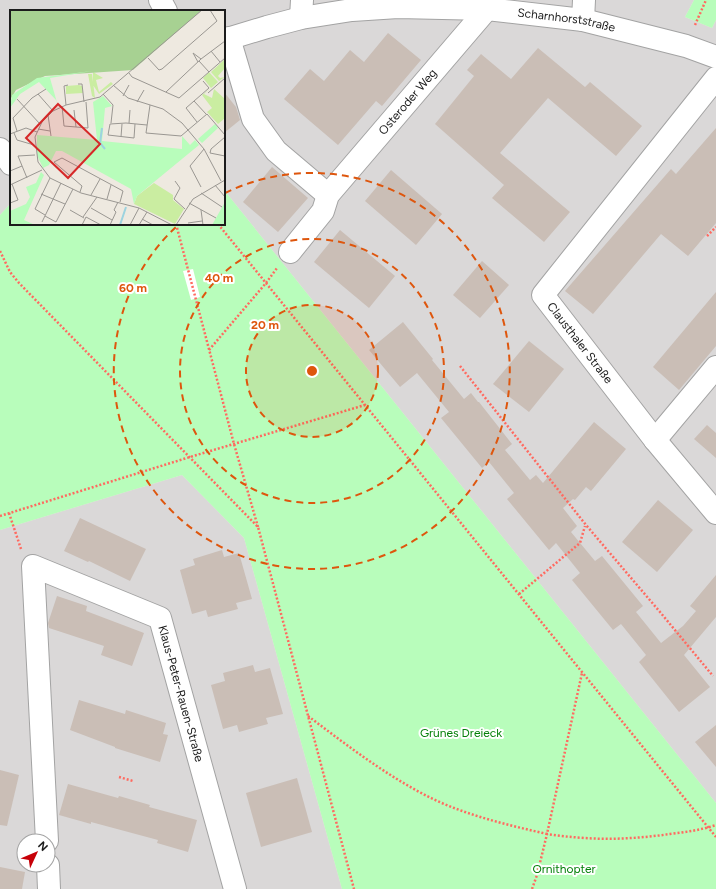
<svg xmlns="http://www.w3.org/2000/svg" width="716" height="889" font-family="Figtree,sans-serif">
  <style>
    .residential { fill: #dad8d8; fill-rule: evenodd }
    .park { fill: #b8fdbb }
    .pier { fill: #fff }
    .building { fill: #cabeb6 }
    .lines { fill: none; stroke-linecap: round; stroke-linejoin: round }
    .minor-casing { stroke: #a3a3a3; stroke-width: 24 }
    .path { stroke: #ff6a60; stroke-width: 2.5; stroke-dasharray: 2 2; stroke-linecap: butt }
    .minor { stroke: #fff; stroke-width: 22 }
    .ring { fill: none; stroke: #de560d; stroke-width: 2; stroke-dasharray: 7 5 }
    .labels { text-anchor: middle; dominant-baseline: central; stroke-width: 4; stroke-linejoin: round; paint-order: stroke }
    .street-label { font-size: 12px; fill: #1c1c1c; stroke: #fff }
    .park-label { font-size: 12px; fill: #048009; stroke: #fff }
    .inset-river { fill: none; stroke: #9dd3df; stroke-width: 2 }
    .inset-road { fill: none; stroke: #9a9792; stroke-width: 1 }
    .view { fill: #d62828; fill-opacity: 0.15; stroke: #d62828; stroke-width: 2 }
    .inset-edge { fill: none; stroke: #1c1c1c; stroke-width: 2 }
    .centre { fill: #de560d; stroke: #fff; stroke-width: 2 }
    .ring-label { font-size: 12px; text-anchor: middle; font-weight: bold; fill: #de560d; stroke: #fff; stroke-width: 4; stroke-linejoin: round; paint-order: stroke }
  </style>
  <rect width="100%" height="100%" fill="#eee9e0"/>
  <!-- residential -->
  <g class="residential">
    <polygon points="0,0 694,0 685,17 712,28 716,20 716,803 224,190 224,11 11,11 11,203 0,215"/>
    <path d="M182 475 244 538 342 889H0V530ZM24 841H48V865H24Z"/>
  </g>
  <!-- park -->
  <g class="park">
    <polygon points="694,0 716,0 716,20 712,28 685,17"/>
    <polygon points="224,190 716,803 716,889 342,889 244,538 182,475 0,530 0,215 11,203 11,224 224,224"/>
  </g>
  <!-- pier -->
  <polygon class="pier" points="193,269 200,297 191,300 183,271"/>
  <!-- building -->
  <g class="building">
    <polygon points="388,33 421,60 382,106 376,101 338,145 284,99 310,69 324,81 350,50 364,62"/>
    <polygon points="538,48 585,87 590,82 642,126 616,156 548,98 500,153 570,212 544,242 492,198 504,185 435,124 474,76 467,70 481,54 511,79"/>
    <polygon points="224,92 236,107 240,120 224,133"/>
    <polygon points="716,128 716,223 688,256 661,234 593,314 565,291 671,169 676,174"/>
    <polygon points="272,167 308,198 278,232 243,202"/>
    <polygon points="391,170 442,214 416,245 365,201"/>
    <polygon points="340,230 395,276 369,308 314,262"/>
    <polygon points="482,261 509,285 480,318 453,295"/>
    <polygon points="716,292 716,346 679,390 653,367"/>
    <polygon points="403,322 433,359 432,360 464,399 471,393 478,402 479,402 512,444 505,450 530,480 536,475 543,483 594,422 626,449 591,491 586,487 575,500 573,499 563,508 577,526 571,532 595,561 602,556 643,606 636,612 661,643 683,626 696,611 690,606 716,575 716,617 684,655 710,687 679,712 639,662 646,655 621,624 613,630 572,580 580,573 556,543 549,550 507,499 514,493 489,462 482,468 441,418 449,412 417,373 400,387 369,350"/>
    <polygon points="529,341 564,369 529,412 493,384"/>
    <polygon points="707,425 716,433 716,458 694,439"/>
    <polygon points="658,500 693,530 657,572 622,542"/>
    <polygon points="80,518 146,549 130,581 89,561 88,562 64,551"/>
    <polygon points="222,550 224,557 239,553 252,599 236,603 238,609 208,617 206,610 192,614 180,570 195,565 193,559"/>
    <polygon points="57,596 87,606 86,611 144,633 132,666 101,655 104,646 49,628 48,623"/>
    <polygon points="253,665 255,672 270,668 283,714 266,718 268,724 239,732 237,725 223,729 211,685 225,681 223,673"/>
    <polygon points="79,700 125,714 126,710 166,723 163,734 168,735 160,762 115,748 115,747 70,730"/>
    <polygon points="716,725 716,767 695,742"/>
    <polygon points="0,770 19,775 7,826 0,825"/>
    <polygon points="297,778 312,832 261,847 246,793"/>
    <polygon points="68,784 118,798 119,796 150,805 149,807 197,820 188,852 157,843 158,840 91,822 91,824 59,815"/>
    <polygon points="0,867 25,872 22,889 0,889"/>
  </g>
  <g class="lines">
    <!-- minor casing -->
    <g class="minor-casing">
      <g id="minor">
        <polyline points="160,0 166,11"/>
        <polyline points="301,18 302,0"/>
        <polyline points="583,20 584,0"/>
        <polyline points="229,38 253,119 276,151 328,195"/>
        <path id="s1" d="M224 40 267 27 301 18 352 10 398 7 487 9 583 20 686 46 716 57"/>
        <path id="s2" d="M716 78 543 295 655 440 716 513"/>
        <polyline points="0,149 11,164"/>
        <path id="s3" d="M290 252 323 211 328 195 487 9"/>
        <polyline points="655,440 716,367"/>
        <path id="s4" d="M47 841 33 566 160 618 235 889"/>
        <polyline points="48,865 49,889"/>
      </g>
    </g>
    <!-- path -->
    <g class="path">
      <polyline points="695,25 706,0"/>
      <polyline points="176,224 234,444 258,527"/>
      <polyline points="218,224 716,837"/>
      <polyline points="707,236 716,227"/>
      <polyline points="0,251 10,272 19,283 258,527 354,889"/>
      <polyline points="209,350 266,283 277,268"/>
      <polyline points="460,366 586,525 660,612 713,676"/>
      <polyline points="9,513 21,549"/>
      <polyline points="0,516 190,457 365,405"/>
      <polyline points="519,594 580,543 585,526"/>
      <path d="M308 716C348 746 388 777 433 799 469 816 508 825 547 834L582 673"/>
      <polyline points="119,777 133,781"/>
      <path d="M532 889 537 875 547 834C559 836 571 837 584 838 613 840 642 838 670 834 686 832 701 830 716 825"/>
    </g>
    <!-- minor -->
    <use href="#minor" class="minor"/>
  </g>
  <!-- distance rings -->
  <circle cx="312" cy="371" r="66" fill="#de560d" fill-opacity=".12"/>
  <g class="ring">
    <circle cx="312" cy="371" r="66"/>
    <circle cx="312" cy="371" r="132"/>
    <path d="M225 193A198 198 0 1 1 178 225"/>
  </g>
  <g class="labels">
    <!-- street labels -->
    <g class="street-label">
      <text stroke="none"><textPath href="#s1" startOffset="347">Scharnhorststraße</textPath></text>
      <text stroke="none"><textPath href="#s3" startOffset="192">Osteroder Weg</textPath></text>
      <text stroke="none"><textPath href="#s2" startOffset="338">Clausthaler Straße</textPath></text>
      <text stroke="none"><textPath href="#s4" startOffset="491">Klaus-Peter-Rauen-Straße</textPath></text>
    </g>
    <!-- park labels -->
    <g class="park-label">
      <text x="461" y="733">Grünes Dreieck</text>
      <text x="564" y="869">Ornithopter</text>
    </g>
  </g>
  <!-- overview -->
  <g transform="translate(10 10)">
    <rect width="215" height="215" fill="#eee9e0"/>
    <path d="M215 49V58L208 66 210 68 215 67 209 71 201 62ZM83 62 93 68 86 70 89 82 101 72 103 74 89 84 83 75ZM199 62 208 72 194 84 202 88 204 79 215 89V108L208 114 197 102 202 98 192 85 201 78 193 68ZM78 64H82L85 88 82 86ZM69 75 72 76 73 83 56 84V76ZM144 173 163 185V190L174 199 165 214 124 194 127 186Z" fill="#caeda1"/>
    <path d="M0 0H192L123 60 35 66 6 80 0 90Z" fill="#a7d192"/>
    <path d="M82 61 40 68 48 96 46 90 29 72 10 84 0 98 2 85 27 68ZM93 86 102 96 95 98 92 131 172 139V126L180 135 185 130 189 135 127 186 124 194 121 179 52 141H46L39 155 33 158 27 145V125L87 130 83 92ZM205 114 208 118 192 133 188 129ZM31 162 34 165 14 210 25 215H0V201L16 194 20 187 16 177 26 173ZM215 192V215H202L206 208Z" fill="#b8fdbb"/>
    <path class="inset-river" d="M92 118 90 133 95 139M110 215 116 197"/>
    <path class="inset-road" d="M201 41 210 52M138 48 149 60 152 59 207 11 200 0M189 51 199 62M188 52 183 43 191 49M119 63 122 67 169 88 215 48M68 74H72L74 92M103 75 118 88 153 99 172 113 194 139 211 171M156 82 191 49 215 31M198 83 215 68M28 84 43 101M93 84 103 95 101 113M113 86 119 75M7 89 30 114M184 91 196 104M127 92 134 80M56 95 54 76 58 75M140 95 136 123 171 126 197 104 215 125M52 96 54 116 78 118 76 92M64 100 66 117M38 105 41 126M187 112 176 98 199 78 193 71M119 113 120 100M125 114 124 128 98 125 100 114 116 113 137 115M28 119 40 121M7 121 3 108 22 88 36 79M4 123 7 130 24 135M0 124 16 118 27 122M111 127 112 114M215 127 201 139 200 143 215 146M0 161 12 156M17 168 8 146 25 145M165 171 170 178 164 189 175 199M0 175 32 160M205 175 215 187M191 177 180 156 194 139M70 182 72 176 44 152 52 148 113 181 110 192M191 183 212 197M31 184 55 194M81 185 90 169M97 189 101 175M0 193 8 190 2 174M179 193 206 208M81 198 102 210M60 200 74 208M191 200 193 215M35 205 25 199 40 168M35 206 46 212 63 179M73 207 87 187M132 209 143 215M32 212 51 173M178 213 192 211M72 215 76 207 91 215M100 215 106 202 104 200 108 192M120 215 129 198M129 215 137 202M162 215 129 198 71 183 40 168 28 152 25 127 32 112 43 101 56 95 90 87 192 0M166 215 183 189 215 170"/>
    <path class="view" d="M48 94 90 134 58 168 16 128Z"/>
    <rect width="215" height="215" class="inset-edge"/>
  </g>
  <circle cx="312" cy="371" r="6" class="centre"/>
  <g class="ring-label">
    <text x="219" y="282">40 m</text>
    <text x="133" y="292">60 m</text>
    <text x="265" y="329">20 m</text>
  </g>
  <!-- north arrow -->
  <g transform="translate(36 853) rotate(46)"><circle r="19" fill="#ffffff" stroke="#a4a4a4"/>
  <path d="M0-3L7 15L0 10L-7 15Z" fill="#c70008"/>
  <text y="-6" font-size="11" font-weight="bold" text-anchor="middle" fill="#1c1c1c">N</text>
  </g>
</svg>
